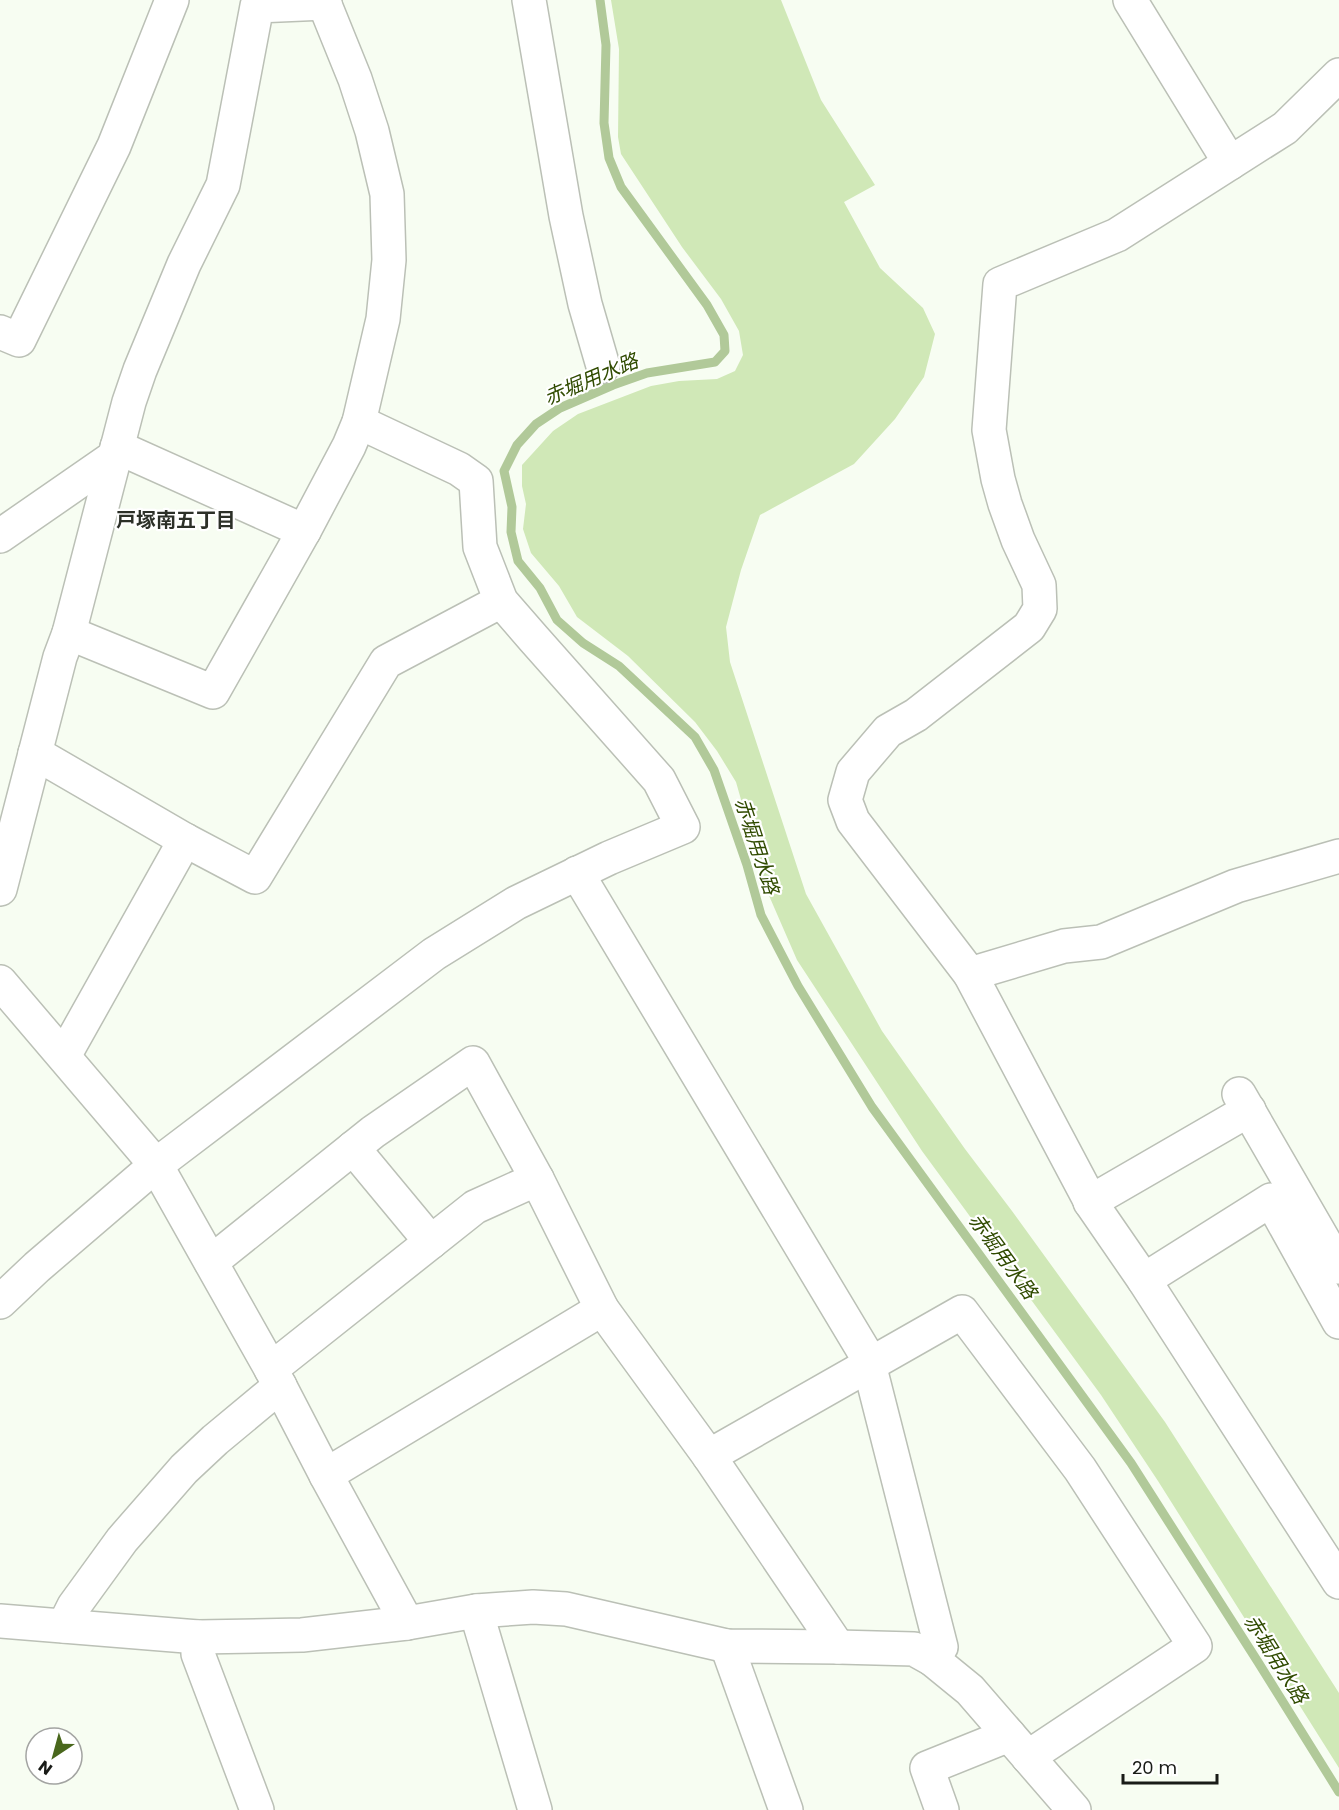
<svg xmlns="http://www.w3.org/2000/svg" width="1339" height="1810" font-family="Poppins,'Noto Sans JP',sans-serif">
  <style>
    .green { fill: #d0e8b7 }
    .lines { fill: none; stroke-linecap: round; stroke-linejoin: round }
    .stream { stroke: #b1c999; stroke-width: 9 }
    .minor-casing { stroke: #bbc0b6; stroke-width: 36 }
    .minor { stroke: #fff; stroke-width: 33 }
    .labels { text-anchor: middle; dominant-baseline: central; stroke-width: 4.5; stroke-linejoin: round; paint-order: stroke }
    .water-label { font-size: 20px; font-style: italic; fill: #304b00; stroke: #fff }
    .neighbourhood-label { font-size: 20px; font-weight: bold; fill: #2c3028; stroke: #fff }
  </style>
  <rect width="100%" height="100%" fill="#f7fdf2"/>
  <!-- green -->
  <polygon class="green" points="611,0 781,0 821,100 875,185 844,202 880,268 923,308 935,334 924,377 895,419 854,464 760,515 741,570 726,627 730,662 806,894 882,1031 965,1149 1012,1211 1165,1422 1339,1693 1339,1768 1158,1481 1101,1395 922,1151 797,960 767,891 736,782 717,751 695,722 628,656 577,617 559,586 531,553 523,529 526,504 522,486 522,465 553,431 578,414 651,386 679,381 717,379 735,371 743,355 739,331 721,299 682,247 621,154 618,137 619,49"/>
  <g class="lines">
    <!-- stream -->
    <polyline class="stream" points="600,0 606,45 604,123 609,158 621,187 707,305 724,335 725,351 715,362 647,373 613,385 560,408 536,424 517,445 504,471 512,507 511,532 518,561 540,588 557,620 583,643 619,666 695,737 714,770 747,865 761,915 798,986 872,1107 1131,1463 1258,1662 1339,1792"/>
    <!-- minor casing -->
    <g class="minor-casing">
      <g id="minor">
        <polyline points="529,0 566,216 585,304 603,366"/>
        <polyline points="1130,0 1230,163"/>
        <polyline points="1339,75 1285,128 1117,235 1000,284 989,430 998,479 1005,504 1018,540 1039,585 1040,609 1029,627 916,715 888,731 853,772 845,800 853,821 970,974 1093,1206 1144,1280 1339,1582"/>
        <polyline points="0,332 19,340 114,146 172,0"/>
        <polyline points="117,447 304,531"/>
        <polyline points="0,536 114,457"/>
        <polyline points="69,633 213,692 304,531 349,446 359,422 383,319 389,260 387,194 372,131 355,79 323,0"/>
        <polyline points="35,753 185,840 255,877 386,662 501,601"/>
        <polyline points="577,873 871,1363"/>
        <polyline points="0,889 60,657 69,633 129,402 140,370 184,264 223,185 257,6 325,3"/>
        <polyline points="970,974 1064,946 1101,942 1236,886 1339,856"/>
        <polyline points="0,982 156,1165 271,1369 326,1475 407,1623"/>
        <polyline points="64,1056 185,840"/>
        <polyline points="1239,1094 1339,1267"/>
        <polyline points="353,1148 431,1242"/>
        <polyline points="1090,1202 1249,1110"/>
        <polyline points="211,1262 373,1132 473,1063 537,1179 602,1309 709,1456 838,1647"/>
        <polyline points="1144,1280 1271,1200 1339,1322"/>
        <polyline points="0,1302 37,1267 156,1165 434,954 516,903 609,858 683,827 659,780 534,639 501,601 480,547 476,481 459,469 359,422"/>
        <polyline points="869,1364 941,1647 932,1659 970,1690 1074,1810"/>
        <polyline points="271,1369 475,1207 537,1179"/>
        <polyline points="709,1456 962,1312 1080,1469 1195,1646 1028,1757"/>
        <polyline points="326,1475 602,1309"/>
        <polyline points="476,1611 535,1810"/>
        <polyline points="0,1621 198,1637 302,1635 407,1623 476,1611 533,1607 566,1609 727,1646 838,1647 914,1649 932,1659"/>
        <polyline points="64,1626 74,1606 122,1540 184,1469 215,1440 280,1386"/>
        <polyline points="198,1637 198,1654 257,1810"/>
        <polyline points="727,1646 786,1810"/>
        <polyline points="942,1810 927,1768 1009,1735"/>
      </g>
    </g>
    <!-- minor -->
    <use href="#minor" class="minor"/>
  </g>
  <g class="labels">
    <!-- water labels -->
    <g class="water-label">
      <text transform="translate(591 379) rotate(-23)">赤堀用水路</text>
      <text transform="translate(757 846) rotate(72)">赤堀用水路</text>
      <text transform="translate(1003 1256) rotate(54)">赤堀用水路</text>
      <text transform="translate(1276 1659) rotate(58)">赤堀用水路</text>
    </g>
    <!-- neighbourhood labels -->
    <g class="neighbourhood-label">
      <text x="176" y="520">戸塚南五丁目</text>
    </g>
  </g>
  <!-- north arrow -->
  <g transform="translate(54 1756) rotate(216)"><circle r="28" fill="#ffffff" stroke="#a3a4a2" stroke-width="1.5"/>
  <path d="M0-4.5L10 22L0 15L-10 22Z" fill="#49671c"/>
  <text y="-9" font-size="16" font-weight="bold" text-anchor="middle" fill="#191b17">N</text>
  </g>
  <!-- scale -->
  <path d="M1123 1774v9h94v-9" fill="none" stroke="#191b17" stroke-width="3"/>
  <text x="1132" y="1774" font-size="18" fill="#191b17" stroke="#ffffff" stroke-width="4.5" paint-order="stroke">20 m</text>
</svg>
